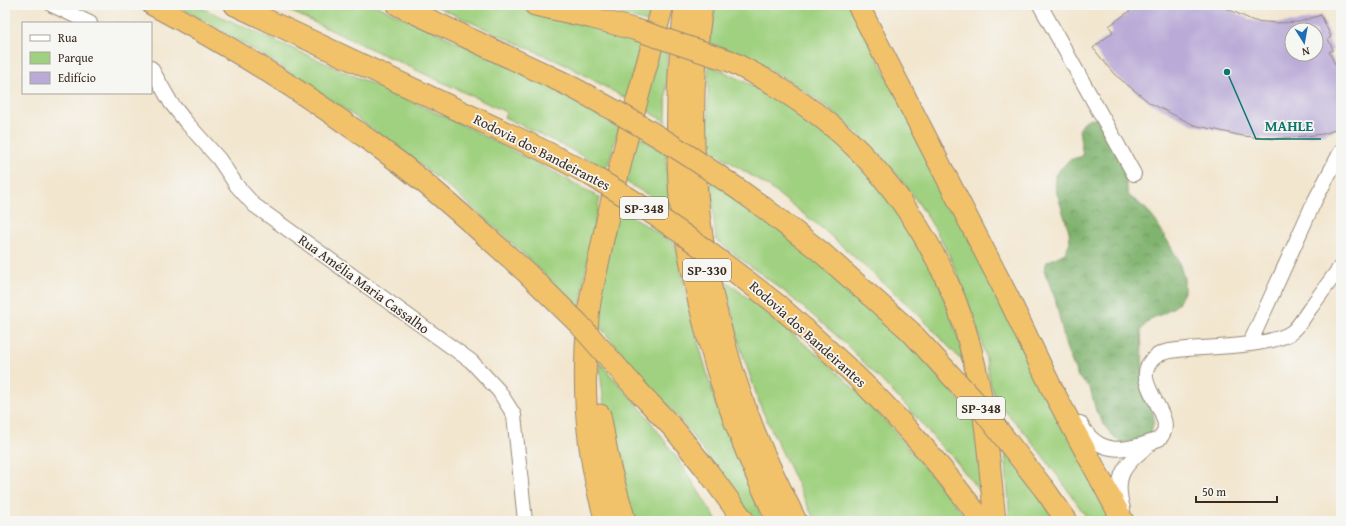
<svg xmlns="http://www.w3.org/2000/svg" width="1346" height="526" font-family="'Gentium Book Plus',serif">
  <style>
    .green { fill: #a0d180; stroke: #6e7e4f }
    .forest { fill: url(#forest-crowns); stroke: #5e6e46 }
    .building { fill: #b9aad7; fill-rule: evenodd }
    .lines { fill: none; stroke-linecap: round; stroke-linejoin: round }
    .minor-casing { stroke: #968876; stroke-width: 16 }
    .highway-casing { stroke: #968876; stroke-width: 23 }
    .minor { stroke: #fff; stroke-width: 14 }
    .highway { stroke: #f2c26a; stroke-width: 21 }
    .highway-bridge-casing { stroke: #968876; stroke-width: 23; stroke-linecap: butt }
    .highway-bridge { stroke: #f2c26a; stroke-width: 21 }
    .labels { text-anchor: middle; dominant-baseline: central; stroke-width: 3.5; stroke-linejoin: round; paint-order: stroke }
    .shield { fill: #f6f6f2; stroke: #73675e; stroke-width: 1 }
    .shield-label { font-size: 13px; font-weight: bold; fill: #3b2a1e }
    .street-label { font-size: 14px; fill: #3b2a1e; stroke: #f6f6f2 }
    .leader { fill: none; stroke: #0f766e; stroke-width: 1.5 }
    .callout-dot { fill: #0f766e; stroke: #f6f6f2; stroke-width: 1.5 }
    .callout-label { font-size: 15px; text-anchor: middle; font-weight: bold; fill: #0f766e; stroke: #f6f6f2; stroke-width: 3.5; stroke-linejoin: round; paint-order: stroke }
  </style>
  <defs>
    <pattern id="forest-crowns" width="20" height="18" patternUnits="userSpaceOnUse"><rect width="20" height="18" fill="#80b36e"/><path d="M2 6a3 3 0 1 1 6 0M12 15a3 3 0 1 1 6 0" fill="none" stroke="#6a925a"/></pattern>
  </defs>
  <rect width="100%" height="100%" fill="#f6f6f2"/>
  <filter id="ink" filterUnits="userSpaceOnUse"><feTurbulence type="fractalNoise" baseFrequency=".025" numOctaves="2"/><feDisplacementMap in="SourceGraphic" scale="8" xChannelSelector="R" yChannelSelector="G"/><feConvolveMatrix kernelMatrix="1 2 1 2 8 2 1 2 1" color-interpolation-filters="sRGB"/></filter>
  <filter id="wash" filterUnits="userSpaceOnUse"><feTurbulence type="fractalNoise" baseFrequency=".012" numOctaves="4" result="noise"/><feDisplacementMap in="SourceGraphic" scale="16" xChannelSelector="R" yChannelSelector="G"/><feGaussianBlur stdDeviation="0.9" result="paint"/><feColorMatrix in="noise" values="0 0 0 0 0 0 0 0 0 0 0 0 0 0 0 0 0 1.4 0 .05"/><feComposite in="paint" operator="in"/></filter>
  <g filter="url(#wash)">
    <rect width="100%" height="100%" fill="#f2e6cf"/>
    <!-- green -->
    <g class="green">
      <path d="M177 5H195L455 121 554 172 600 198 588 256 580 308C530 261 482 212 427 170 348 108 264 54 177 5Z"/>
      <polygon points="277,5 375,5 432,30 562,92 565,97 620,126 606,170 570,149 504,117 506,112"/>
      <polygon points="433,5 509,5 583,23 642,41 627,99 570,67"/>
      <polygon points="586,5 652,5 647,22"/>
      <path d="M716 5H850L1116 521H1089C1069 491 1048 462 1026 434 1017 423 1001 409 995 397 989 384 988 367 985 354 977 328 969 303 959 278 917 172 817 80 709 43Z"/>
      <polygon points="659,47 667,49 666,122 643,108"/>
      <polygon points="708,64 776,97 843,147 896,208 940,285 968,367 916,312 823,229 769,187 708,148"/>
      <polygon points="635,134 666,153 670,208 623,180"/>
      <polygon points="710,180 799,244 902,335 951,391 978,422 987,501 948,451 946,452 907,407 843,341 785,292 716,240"/>
      <polygon points="617,207 675,244 693,324 716,404 763,521 755,521 683,423 599,326 600,300"/>
      <polygon points="724,279 822,358 863,397 896,433 969,521 815,521 762,410 740,347"/>
      <polygon points="599,362 643,411 682,465 717,521 630,521 608,437"/>
      <polygon points="1005,450 1057,521 1010,521"/>
    </g>
    <!-- forest -->
    <polygon class="forest" points="1091,118 1100,122 1123,165 1128,195 1146,209 1157,223 1178,259 1184,279 1184,292 1178,304 1165,313 1150,319 1141,330 1143,379 1152,405 1154,419 1150,439 1120,443 1107,429 1096,411 1090,388 1078,377 1066,347 1055,298 1044,270 1047,262 1065,253 1070,242 1069,231 1056,190 1055,175 1069,160 1083,156 1079,130 1085,121"/>
    <g id="blocks">
      <!-- building -->
      <path class="building" d="M1138 5H1219L1254 21 1277 23 1299 22 1321 15 1331 37 1328 39 1333 50 1329 52 1338 70 1341 69V128L1323 134 1275 139 1243 136 1194 125 1150 103 1114 74 1093 48 1113 32 1109 26ZM1292 30H1316V54H1292Z"/>
    </g>
  </g>
  <g filter="url(#ink)">
    <use href="#blocks" fill-opacity="0" stroke="#968876" stroke-width="1"/>
    <g class="lines">
      <!-- minor casing -->
      <g class="minor-casing">
        <g id="minor">
          <polyline points="52,5 90,23"/>
          <polyline points="1040,5 1134,174"/>
          <polyline points="151,68 171,103 186,122 219,159 237,186 254,205 471,361 499,391 514,415 525,521"/>
          <polyline points="1250,343 1314,202 1341,151"/>
          <path d="M1080 423C1099 458 1127 451 1159 439 1183 417 1124 382 1155 357 1163 350 1177 350 1187 349 1212 347 1273 346 1292 332 1299 326 1304 317 1309 310 1319 296 1330 281 1341 266"/>
          <path d="M1123 509C1113 474 1125 465 1151 443"/>
        </g>
      </g>
      <!-- highway casing -->
      <g class="highway-casing">
        <g id="highway">
          <path d="M153 5C240 51 322 104 400 163 445 198 486 236 528 274"/>
          <polyline points="235,5 496,128"/>
          <polyline points="398,5 566,84"/>
          <polyline points="535,5 589,17"/>
          <path d="M685 5C677 73 675 142 681 210 683 230 689 250 692 270 709 357 738 441 778 521"/>
          <path d="M702 5C681 148 700 293 753 428 765 459 781 490 796 521"/>
          <polyline points="858,5 1008,297 1052,389 1123,521"/>
          <path d="M772 83C788 94 805 105 821 117 893 173 949 262 971 350 986 406 989 464 995 521"/>
          <polyline points="763,207 821,252 910,331"/>
          <path d="M779 306C824 346 869 386 909 431 935 459 959 490 982 521"/>
          <polyline points="639,392 674,429 709,473 744,521"/>
          <polyline points="600,415 610,468 625,521"/>
          <polyline points="1045,490 1067,521"/>
          <path d="M606 521C586 456 582 384 588 317 590 294 597 271 601 249 618 166 641 86 663 5"/>
        </g>
      </g>
      <!-- minor -->
      <use href="#minor" class="minor"/>
      <!-- highway -->
      <use href="#highway" class="highway"/>
      <!-- highway-bridge casing -->
      <g class="highway-bridge-casing">
        <g id="highway-bridge">
          <polyline points="589,17 637,30 730,61 772,83"/>
          <path d="M566 84C635 120 700 161 763 207"/>
          <path d="M496 128C530 144 565 160 597 179 661 216 721 260 779 306"/>
          <polyline points="528,274 579,324 639,392"/>
          <polyline points="910,331 981,408 1045,490"/>
        </g>
      </g>
      <!-- highway-bridge -->
      <use href="#highway-bridge" class="highway-bridge"/>
    </g>
  </g>
  <g class="labels">
    <!-- shield labels -->
    <g class="shield">
      <rect x="620" y="197" width="48" height="22" rx="3"/>
      <rect x="683" y="259" width="48" height="22" rx="3"/>
      <rect x="957" y="397" width="48" height="22" rx="3"/>
    </g>
    <g class="shield-label">
      <text x="644" y="208">SP-348</text>
      <text x="707" y="270">SP-330</text>
      <text x="981" y="408">SP-348</text>
    </g>
    <!-- street labels -->
    <g class="street-label">
      <text transform="translate(542 152) rotate(27)">Rodovia dos Bandeirantes</text>
      <text transform="translate(364 284) rotate(36)">Rua Amélia Maria Cassalho</text>
      <text transform="translate(808 334) rotate(42)">Rodovia dos Bandeirantes</text>
    </g>
  </g>
  <!-- callouts -->
  <path class="leader" d="M1227 72L1256 139H1321"/>
  <circle class="callout-dot" cx="1227" cy="72" r="4"/>
  <g class="callout-label">
    <text x="1289" y="131">MAHLE</text>
  </g>
  <!-- margin -->
  <rect width="1346" height="526" fill="none" stroke="#f6f6f2" stroke-width="20"/>
  <!-- legend -->
  <rect x="22" y="22" width="130" height="72" fill="#f6f6f2" stroke="#aba49d"/>
  <rect x="30" y="35" width="20" height="6" fill="#ffffff" stroke="#aba49d"/>
  <text x="58" y="42" font-size="12" fill="#3b2a1e">Rua</text>
  <rect x="30" y="52" width="20" height="12" fill="#a0d180" stroke="#aba49d"/>
  <text x="58" y="62" font-size="12" fill="#3b2a1e">Parque</text>
  <rect x="30" y="72" width="20" height="12" fill="#b9aad7" stroke="#aba49d"/>
  <text x="58" y="82" font-size="12" fill="#3b2a1e">Edifício</text>
  <!-- north arrow -->
  <g transform="translate(1304 42) rotate(169)"><circle r="19" fill="#f6f6f2" stroke="#aba49d"/>
  <path d="M0-3L7 15L0 10L-7 15Z" fill="#1f6fb2"/>
  <text y="-6" font-size="11" font-weight="bold" text-anchor="middle" fill="#3b2a1e">N</text>
  </g>
  <!-- scale -->
  <path d="M1196 496v6h81v-6" fill="none" stroke="#3b2a1e" stroke-width="2"/>
  <text x="1202" y="496" font-size="12" fill="#3b2a1e" stroke="#f6f6f2" stroke-width="3" paint-order="stroke">50 m</text>
</svg>
